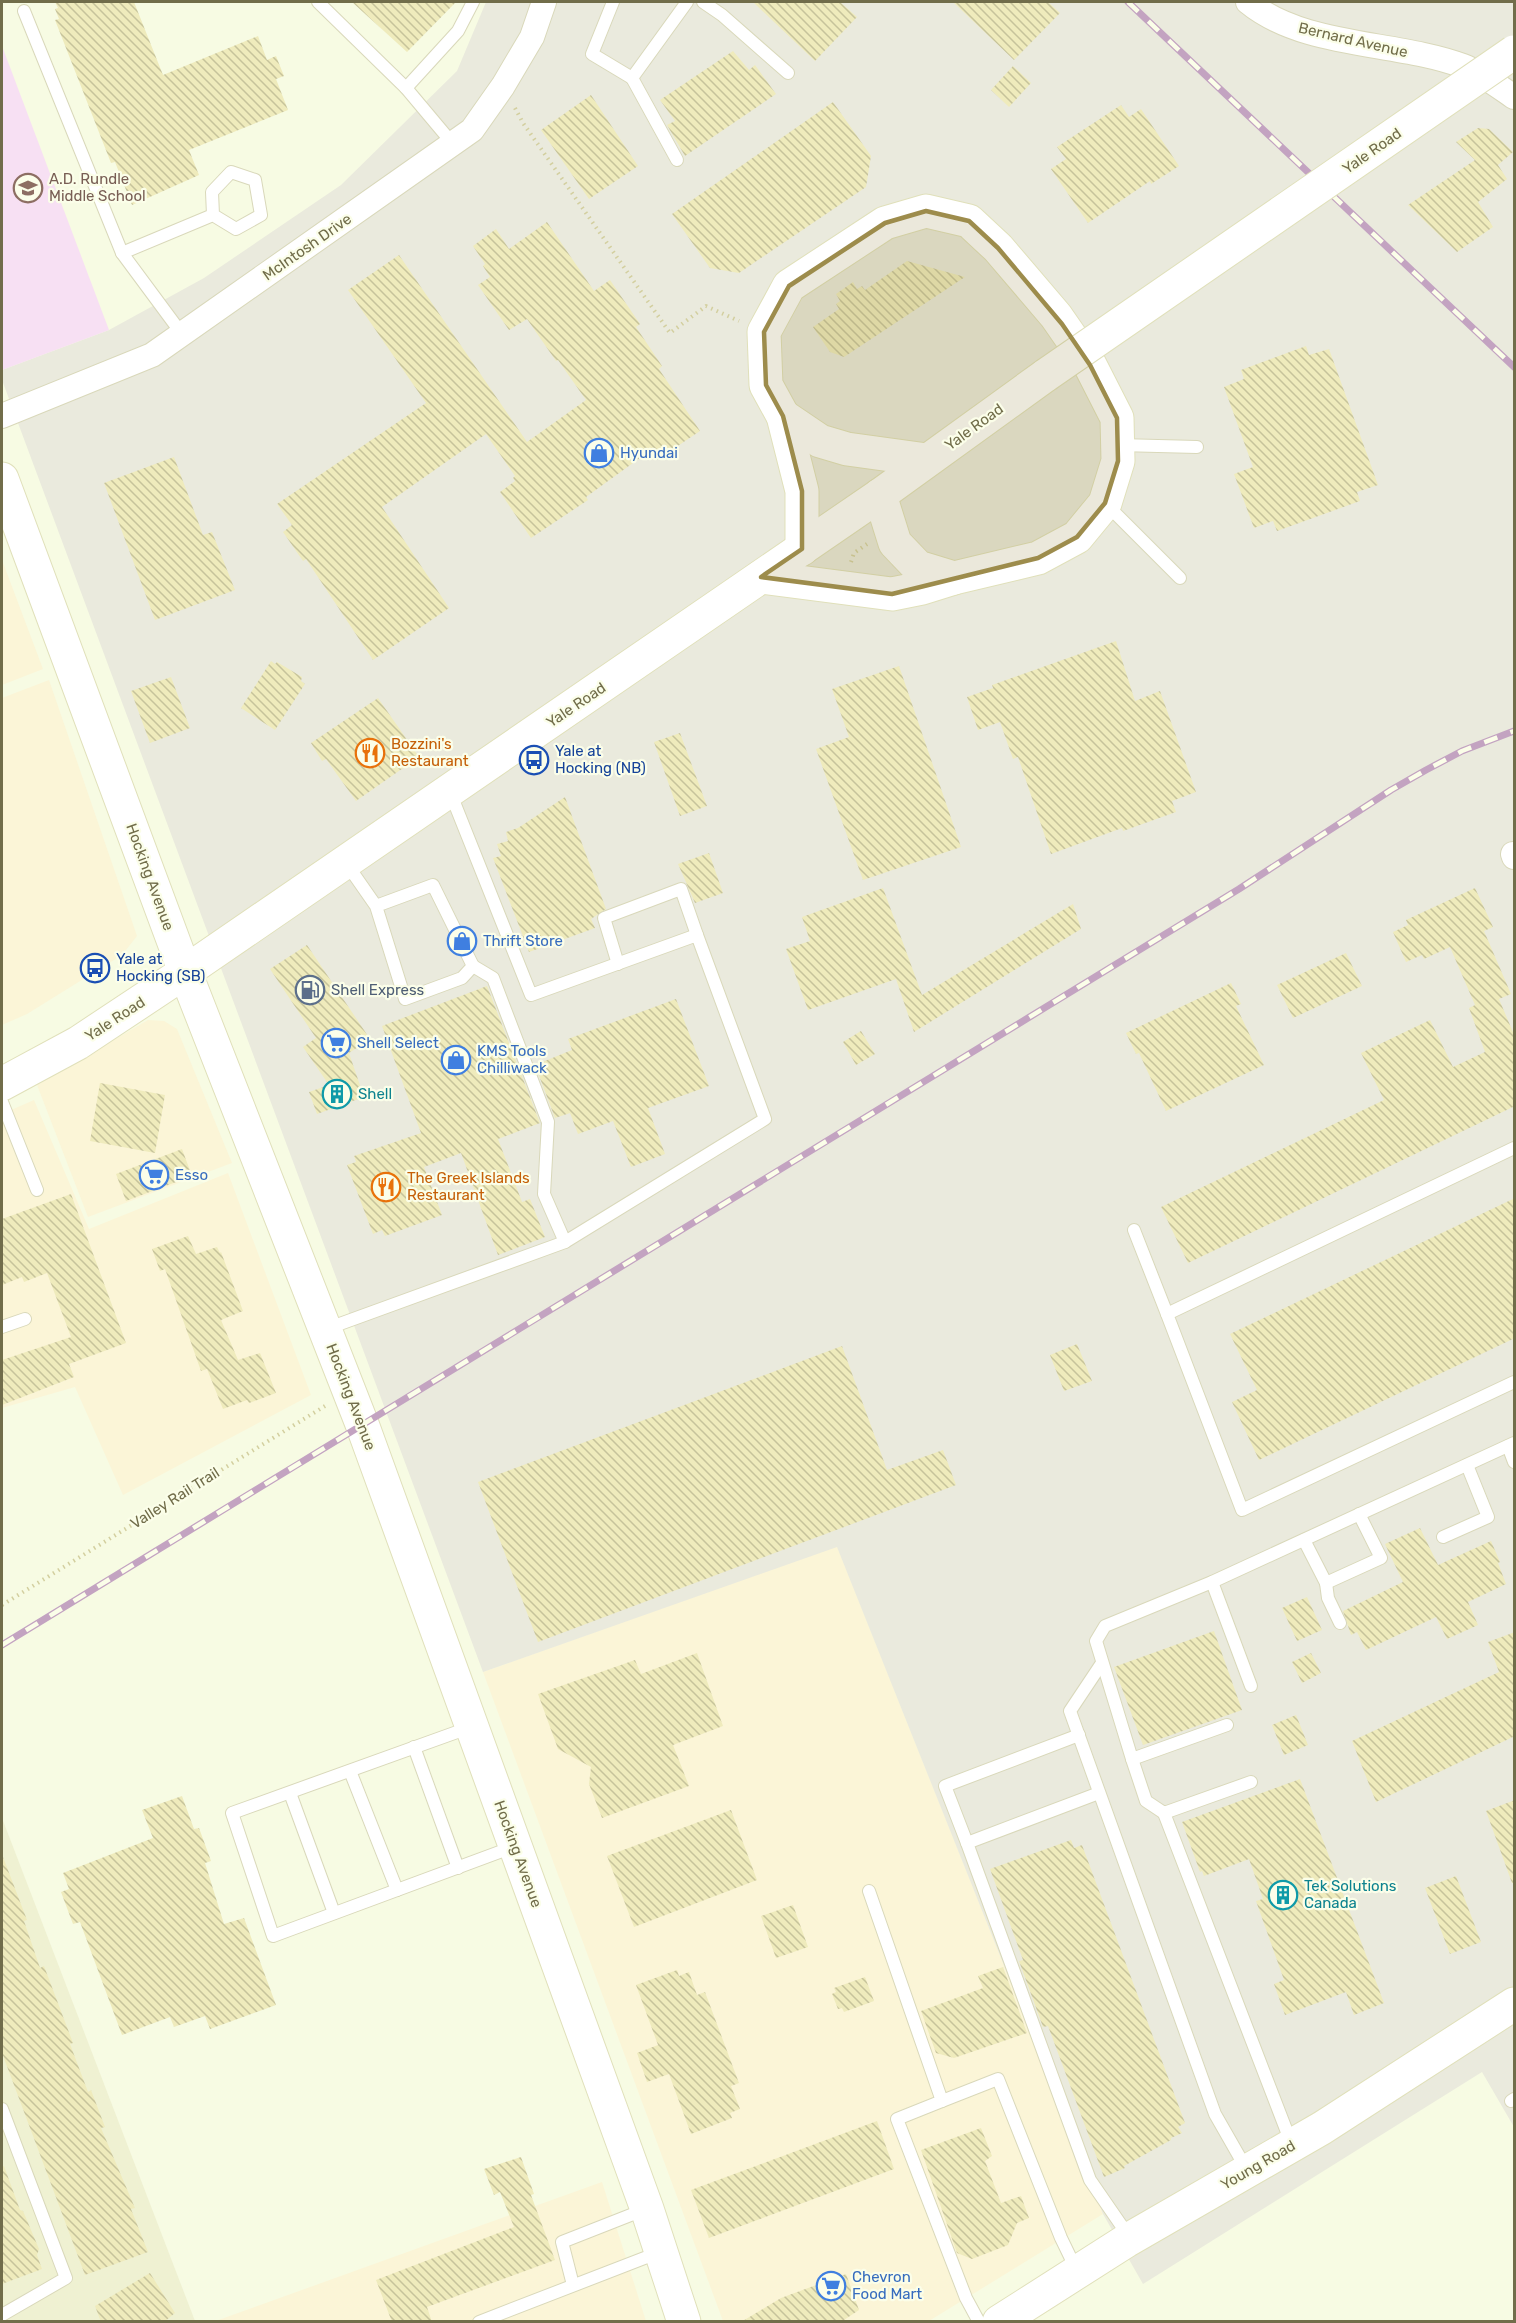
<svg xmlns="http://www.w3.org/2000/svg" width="1516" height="2323" font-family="Rubik,sans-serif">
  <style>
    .residential { fill: #eff1d2 }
    .commercial { fill: #fbf5d7 }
    .industrial { fill: #eaeadd }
    .education { fill: #f7e0f3 }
    .building { fill: url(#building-back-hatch) }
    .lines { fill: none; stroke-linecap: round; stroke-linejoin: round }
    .lane-casing { stroke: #d9d8ba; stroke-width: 14 }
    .street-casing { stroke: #d9d8ba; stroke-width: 26 }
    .secondary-casing { stroke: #e0e0ba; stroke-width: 35 }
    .path { stroke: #d3cf9f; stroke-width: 4; stroke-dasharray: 1.5 4.5; stroke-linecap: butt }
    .lane { stroke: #fff; stroke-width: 12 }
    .street { stroke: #fff; stroke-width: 24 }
    .secondary { stroke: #fff; stroke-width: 33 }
    .rail-casing { stroke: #c3a3c1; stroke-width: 7 }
    .rail { stroke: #fbfee9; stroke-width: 4.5; stroke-dasharray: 14; stroke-linecap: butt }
    .secondary-bridge-casing { stroke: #e0e0ba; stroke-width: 35; stroke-linecap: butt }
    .secondary-bridge { stroke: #fff; stroke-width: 33 }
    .marked { fill: #9d8c4c; fill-opacity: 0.2; stroke: #9d8c4c; stroke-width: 4.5; stroke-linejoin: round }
    .labels { text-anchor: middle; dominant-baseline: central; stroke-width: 4.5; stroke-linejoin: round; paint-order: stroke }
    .street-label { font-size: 15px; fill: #716d4a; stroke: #fbfee9 }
    .education-label { font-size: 15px; fill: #785e54; stroke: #fbfee9; text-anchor: start }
    .shop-label { font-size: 15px; fill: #366cbe; stroke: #fbfee9; text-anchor: start }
    .food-label { font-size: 15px; fill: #c56008; stroke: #fbfee9; text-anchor: start }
    .transit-label { font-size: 15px; fill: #164399; stroke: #fbfee9; text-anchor: start }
    .service-label { font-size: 15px; fill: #4e5e75; stroke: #fbfee9; text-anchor: start }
    .culture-label { font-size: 15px; fill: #0d838f; stroke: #fbfee9; text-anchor: start }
  </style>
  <defs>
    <pattern id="building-back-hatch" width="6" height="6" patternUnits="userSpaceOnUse" patternTransform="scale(1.5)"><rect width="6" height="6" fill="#efebbc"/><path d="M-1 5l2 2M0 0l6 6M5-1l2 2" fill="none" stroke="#c6c39b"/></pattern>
  </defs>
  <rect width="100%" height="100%" fill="#f7fbe3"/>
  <!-- residential -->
  <polygon class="residential" points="2,1818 195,2321 2,2321"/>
  <!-- commercial -->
  <g class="commercial">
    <polygon points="2,560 43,669 2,685 2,559"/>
    <polygon points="49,680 137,936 122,955 27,1014 2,1025 2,698"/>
    <polygon points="148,1020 164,1021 177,1029 232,1163 88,1217 37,1085"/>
    <polygon points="34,1100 89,1229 228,1173 311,1395 123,1495 75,1387 2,1408 2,1114"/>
    <polygon points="837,1546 1103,2214 929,2321 723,2321 483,1672"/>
    <polygon points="602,2182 646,2321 213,2322"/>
  </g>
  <!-- industrial -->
  <polygon class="industrial" points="486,2 1514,2 1514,2127 1482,2072 1143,2284 1103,2214 837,1547 483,1672 2,380 2,370 109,330 204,278 341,185 457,71"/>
  <!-- education -->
  <polygon class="education" points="2,46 109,330 2,370"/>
  <!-- building -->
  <g class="building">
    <polygon points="55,2 134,2 163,75 258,36 267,60 276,56 284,76 276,79 288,110 189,150 199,175 132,205 115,162 111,163 55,20 59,19 55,9 58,8"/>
    <polygon points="352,2 456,2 407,52"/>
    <polygon points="753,2 840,2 857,17 815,61"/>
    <polygon points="953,2 1048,2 1060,13 1014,60"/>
    <polygon points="733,51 749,70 755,65 776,94 685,156 667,125 675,121 660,100"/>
    <polygon points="1013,66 1031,83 1009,107 991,90"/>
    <polygon points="591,95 638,166 589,199 541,130"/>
    <polygon points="833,102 871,156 866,187 739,273 710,268 672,214"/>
    <polygon points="1121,105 1129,117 1141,109 1179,166 1151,184 1150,181 1088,223 1051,169 1066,159 1057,147"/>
    <polygon points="1478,128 1489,129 1513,152 1498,165 1507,179 1478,202 1493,227 1457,252 1408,205 1475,160 1456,142"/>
    <polygon points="547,222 594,291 610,280 640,324 636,327 662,366 659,369 700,431 657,460 651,450 586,497 588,500 531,538 500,492 515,481 513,478 515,476 486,434 382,507 449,608 373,660 306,559 303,561 283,532 292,525 277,504 426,403 348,290 399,255 527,442 586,400 558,360 556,361 527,319 509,330 478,285 490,277 483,266 485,264 473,246 496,229 509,249"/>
    <polygon points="907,261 965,277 844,357 830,352 813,327 839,309 836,304 840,301 836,294 853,282 857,289 862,286 865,290"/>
    <polygon points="1306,346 1309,355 1329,349 1378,485 1357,492 1360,501 1277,531 1273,521 1254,528 1234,474 1253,467 1224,387 1244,379 1241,370"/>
    <polygon points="174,457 203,535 212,532 235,590 155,620 104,483"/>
    <polygon points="1116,641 1135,701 1160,691 1196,792 1172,801 1176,812 1123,831 1122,828 1051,854 1018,757 1013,759 1000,722 978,730 967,697 993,688 992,685"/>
    <polygon points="271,661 275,664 277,662 302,677 301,681 305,684 275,730 241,708"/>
    <polygon points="899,666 961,847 863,880 816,749 849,737 832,689"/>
    <polygon points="171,677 190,728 150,743 131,691"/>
    <polygon points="378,698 419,757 356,801 326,759 322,761 311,743"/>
    <polygon points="680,733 707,806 680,816 654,742"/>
    <polygon points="565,797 606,909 591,919 595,928 529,952 493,858 501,856 497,844 508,841 506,832 518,828"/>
    <polygon points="709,853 723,893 695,903 678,864"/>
    <polygon points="883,888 922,995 1073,904 1081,929 914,1032 896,979 808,1010 786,949 810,941 802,917"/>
    <polygon points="1475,888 1493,927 1484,931 1511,994 1499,999 1515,1037 1515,1106 1188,1263 1161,1207 1384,1100 1361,1053 1430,1020 1453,1067 1485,1052 1469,1008 1475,1005 1450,947 1424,959 1422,955 1406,962 1393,932 1408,925 1406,920"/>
    <polygon points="307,945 370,1039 349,1053 364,1097 317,1114 309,1092 329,1085 303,1047 316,1038 270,969"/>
    <polygon points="1346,953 1362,986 1293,1018 1277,985"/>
    <polygon points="1231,983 1241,1004 1236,1006 1264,1065 1166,1111 1139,1053 1136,1054 1126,1033"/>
    <polygon points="487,986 540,1123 498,1139 522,1202 530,1199 545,1237 498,1255 461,1153 424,1167 442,1215 385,1236 382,1230 373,1234 347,1165 356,1162 354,1156 421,1133 382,1026"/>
    <polygon points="676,999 709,1086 648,1108 665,1154 631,1167 613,1121 578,1134 570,1113 555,1118 535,1065 572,1050 568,1039"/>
    <polygon points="861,1031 875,1054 856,1065 843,1042"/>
    <polygon points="100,1083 165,1095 155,1153 90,1141"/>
    <polygon points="182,1149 192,1176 126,1201 116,1174"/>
    <polygon points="71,1194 126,1343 69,1364 74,1377 2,1405 2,1360 71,1337 47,1273 24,1282 22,1277 2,1285 2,1219"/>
    <polygon points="1515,1198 1515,1338 1259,1460 1232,1402 1257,1390 1230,1334"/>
    <polygon points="188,1236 196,1254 217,1247 220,1253 221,1252 243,1311 221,1320 238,1360 260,1353 276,1393 249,1403 247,1400 223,1409 207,1369 201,1371 165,1269 160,1271 152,1249"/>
    <polygon points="1077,1344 1092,1381 1064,1391 1050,1355"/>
    <polygon points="842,1346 887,1470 943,1450 956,1485 538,1642 478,1482"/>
    <polygon points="1420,1528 1438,1565 1491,1541 1500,1562 1498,1563 1506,1584 1468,1602 1478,1625 1447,1639 1436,1617 1366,1650 1357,1632 1351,1635 1343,1611 1403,1582 1385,1544"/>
    <polygon points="1307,1597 1322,1630 1297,1641 1282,1608"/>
    <polygon points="1214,1631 1242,1710 1143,1745 1114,1667"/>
    <polygon points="1515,1632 1515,1736 1376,1802 1352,1741 1499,1672 1488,1642"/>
    <polygon points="697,1653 723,1726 673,1745 689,1786 602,1818 589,1784 591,1767 558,1749 538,1694 635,1660 641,1674"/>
    <polygon points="1311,1653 1321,1673 1302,1683 1292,1662"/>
    <polygon points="1296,1715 1308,1745 1284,1755 1272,1725"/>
    <polygon points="1300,1779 1384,2003 1354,2015 1346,1992 1285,2015 1274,1984 1284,1980 1256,1901 1263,1899 1249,1859 1204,1876 1202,1871 1200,1872 1182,1822"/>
    <polygon points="182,1796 194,1829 199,1828 211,1861 205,1863 224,1924 244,1918 276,2005 210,2029 205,2016 174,2027 170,2017 122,2035 80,1922 73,1924 61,1892 69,1889 63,1873 153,1838 142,1810"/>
    <polygon points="1515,1800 1515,1883 1512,1883 1486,1811"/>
    <polygon points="731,1810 757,1880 634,1927 607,1856"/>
    <polygon points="1071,1840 1074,1848 1082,1845 1185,2123 1178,2127 1182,2133 1171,2138 1171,2140 1124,2166 1125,2168 1104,2177 1048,2026 1043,2027 1019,1961 1023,1960 990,1869"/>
    <polygon points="2,1857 3,1857 27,1920 24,1921 40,1968 44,1966 73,2043 70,2044 88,2092 91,2090 105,2127 101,2128 135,2208 131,2209 148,2252 85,2275 2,2053"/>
    <polygon points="1456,1876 1481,1942 1450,1954 1425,1888"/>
    <polygon points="793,1905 808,1947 776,1958 761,1916"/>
    <polygon points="1003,1967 1027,2033 954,2058 936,2053 921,2011 983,1988 978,1976"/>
    <polygon points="677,1970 679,1976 689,1972 697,1995 705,1992 739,2083 731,2086 740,2109 730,2113 732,2118 691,2134 669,2074 647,2082 637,2053 658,2045 636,1985"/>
    <polygon points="865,1977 874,2001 844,2012 842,2008 838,2009 832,1994 836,1992 834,1988"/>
    <polygon points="877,2121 894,2169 709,2238 691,2190"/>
    <polygon points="981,2128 992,2156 985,2161 1001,2203 1021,2196 1029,2218 1017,2223 1008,2245 972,2259 957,2253 921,2150"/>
    <polygon points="521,2157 534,2194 531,2195 555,2260 427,2307 432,2322 392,2322 376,2280 514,2227 500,2192 494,2195 484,2169"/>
    <polygon points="4,2166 20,2210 23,2211 39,2249 37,2255 42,2269 2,2284 2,2167"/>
    <polygon points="150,2273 175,2313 164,2322 101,2322 95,2306"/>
    <polygon points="846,2274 859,2310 841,2322 741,2322 781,2298"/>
  </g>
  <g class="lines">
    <!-- lane casing -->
    <g class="lane-casing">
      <g id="lane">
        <polyline points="318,2 406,88"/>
        <polyline points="613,2 592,54 632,78 687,2"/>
        <polyline points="703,2 722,15 788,73"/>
        <polyline points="24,11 122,253 182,334"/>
        <polyline points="632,78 677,160"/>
        <polyline points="453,144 406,88 458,31 473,2"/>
        <polyline points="122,253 213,215 212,192 231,172 255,180 261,215 236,229 213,215"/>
        <polyline points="1119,445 1197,447"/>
        <polyline points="1106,504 1180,578"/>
        <polyline points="450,792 531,995 697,935 765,1119 565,1242"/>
        <polyline points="346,863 376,906 433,885 473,966 462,978 405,999 376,906"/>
        <polyline points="618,964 604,918 681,889 697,935"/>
        <polyline points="2,1102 37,1190"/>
        <polyline points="1514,1148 1167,1314 1242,1510 1514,1382"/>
        <polyline points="1134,1230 1167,1314"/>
        <polyline points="2,1327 25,1319"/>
        <polyline points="326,1329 565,1242 544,1194 548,1122 493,978 473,966"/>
        <polyline points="1508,1446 1514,1462"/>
        <polyline points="1443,1537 1488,1517 1467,1465"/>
        <polyline points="1304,1540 1326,1583 1381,1558 1359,1514"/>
        <polyline points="1212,1582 1251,1686"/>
        <polyline points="1326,1583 1328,1598 1340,1623"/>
        <polyline points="1102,1663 1070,1711 1215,2114 1247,2170"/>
        <polyline points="1227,1725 1132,1759 1096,1641 1105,1626 1212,1582 1514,1443"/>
        <polyline points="471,1727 232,1813 273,1936 513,1847"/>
        <polyline points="414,1747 458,1868"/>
        <polyline points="1132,1759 1146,1801 1164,1813 1251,1782"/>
        <polyline points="350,1771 397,1890"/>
        <polyline points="290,1793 334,1913"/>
        <polyline points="1099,1793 967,1843 1090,2180 1130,2238"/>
        <polyline points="1164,1813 1292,2145"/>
        <polyline points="967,1843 945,1786 1079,1735"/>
        <polyline points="869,1891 942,2101 998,2079 1061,2238 1077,2271"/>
        <polyline points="942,2101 897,2119 966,2298 979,2322"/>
        <polyline points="1511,2101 1514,2099"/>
        <polyline points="2,2109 66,2278 2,2315"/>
        <polyline points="573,2285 562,2242 646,2209"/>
        <polyline points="479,2322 660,2252"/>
      </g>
    </g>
    <!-- street casing -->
    <g class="street-casing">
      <g id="street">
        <path d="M1248 2C1304 48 1396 41 1463 66 1481 73 1498 86 1514 97"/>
        <polyline points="2,416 152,355 472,130 503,86 532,37 544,2"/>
        <polyline points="1513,854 1514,857"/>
      </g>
    </g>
    <!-- secondary casing -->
    <g class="secondary-casing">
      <g id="secondary">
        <polyline points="783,416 820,441 847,449 927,460"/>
        <polyline points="2,479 185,972 362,1424 647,2209 684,2322"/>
        <polyline points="880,495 895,543 918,567 954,578"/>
        <polyline points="761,577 892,594 922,588 954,578 1038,558 1077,537 1105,503 1118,461 1117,418 1090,365 1056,316 998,248 969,221 926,211 885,223 789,286 764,332 766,385 783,416 802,491 802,549"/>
        <polyline points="2,1084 78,1043 185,972 880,495 1046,375"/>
        <polyline points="999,2322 1126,2241 1322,2128 1514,2004"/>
      </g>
    </g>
    <!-- path -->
    <g class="path">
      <polyline points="515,108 523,123 670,333 706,306 739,321"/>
      <polyline points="851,562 854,553 867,544"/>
      <polyline points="2,1605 325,1406"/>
    </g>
    <!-- lane -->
    <use href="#lane" class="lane"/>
    <!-- street -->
    <use href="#street" class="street"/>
    <!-- secondary -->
    <use href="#secondary" class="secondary"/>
    <!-- rail casing -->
    <g class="rail-casing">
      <g id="rail">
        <polyline points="1128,2 1514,367"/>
        <polyline points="2,1645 1239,889 1391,790 1426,770 1462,751 1514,731"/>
      </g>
    </g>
    <!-- rail -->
    <use href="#rail" class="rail"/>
    <!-- secondary-bridge casing -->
    <g class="secondary-bridge-casing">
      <polyline id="secondary-bridge" points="1046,375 1514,52"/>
    </g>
    <!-- secondary-bridge -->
    <use href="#secondary-bridge" class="secondary-bridge"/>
  </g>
  <!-- marked area -->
  <path class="marked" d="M926 211 969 221 998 248 1062 324 1090 365 1117 418 1118 461 1105 503 1077 537 1038 558 892 594 761 577 802 549V491L783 416 766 385 764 332 789 286 885 223Z"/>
  <!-- icons -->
  <defs>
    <g id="school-ring" transform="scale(1.5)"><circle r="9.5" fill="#fbfee9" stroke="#8d6e63" stroke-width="1.5"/><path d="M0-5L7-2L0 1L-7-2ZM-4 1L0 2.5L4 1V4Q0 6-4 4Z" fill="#8d6e63"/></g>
    <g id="shop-ring" transform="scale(1.5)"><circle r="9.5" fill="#fbfee9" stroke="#3f7fe0" stroke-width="1.5"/><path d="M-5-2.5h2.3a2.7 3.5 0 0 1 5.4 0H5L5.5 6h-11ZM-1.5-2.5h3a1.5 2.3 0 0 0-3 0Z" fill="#3f7fe0"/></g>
    <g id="restaurant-ring" transform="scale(1.5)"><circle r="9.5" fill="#fbfee9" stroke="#e8710a" stroke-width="1.5"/><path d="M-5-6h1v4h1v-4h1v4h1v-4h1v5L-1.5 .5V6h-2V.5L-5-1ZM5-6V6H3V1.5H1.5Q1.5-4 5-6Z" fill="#e8710a"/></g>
    <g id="bus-ring" transform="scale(1.5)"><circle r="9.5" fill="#fbfee9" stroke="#1a4fb4" stroke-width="1.5"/><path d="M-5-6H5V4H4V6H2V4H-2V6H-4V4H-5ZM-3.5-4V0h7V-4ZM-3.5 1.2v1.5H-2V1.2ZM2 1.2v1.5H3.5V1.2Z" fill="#1a4fb4"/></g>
    <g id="fuel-ring" transform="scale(1.5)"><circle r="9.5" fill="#fbfee9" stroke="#5c6f8a" stroke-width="1.5"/><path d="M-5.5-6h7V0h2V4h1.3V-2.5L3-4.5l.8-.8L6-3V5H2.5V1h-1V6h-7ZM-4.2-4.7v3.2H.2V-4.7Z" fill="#5c6f8a"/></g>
    <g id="supermarket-ring" transform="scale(1.5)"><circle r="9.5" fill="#fbfee9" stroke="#3f7fe0" stroke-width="1.5"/><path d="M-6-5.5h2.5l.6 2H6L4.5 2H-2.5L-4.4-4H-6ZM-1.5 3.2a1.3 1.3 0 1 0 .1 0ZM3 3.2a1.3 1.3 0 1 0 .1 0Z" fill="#3f7fe0"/></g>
    <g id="building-ring" transform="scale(1.5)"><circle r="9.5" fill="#fbfee9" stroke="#0f9aa8" stroke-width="1.5"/><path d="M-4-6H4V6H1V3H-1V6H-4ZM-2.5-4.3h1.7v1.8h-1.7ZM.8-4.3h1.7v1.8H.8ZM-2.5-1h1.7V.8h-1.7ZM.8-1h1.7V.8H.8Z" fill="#0f9aa8"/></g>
  </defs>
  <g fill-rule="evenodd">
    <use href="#school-ring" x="28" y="188"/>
    <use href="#shop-ring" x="599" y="453"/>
    <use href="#restaurant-ring" x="370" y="753"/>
    <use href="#bus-ring" x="534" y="760"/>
    <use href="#shop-ring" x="462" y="941"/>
    <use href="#bus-ring" x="95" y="968"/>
    <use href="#fuel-ring" x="310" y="990"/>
    <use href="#supermarket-ring" x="336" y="1043"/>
    <use href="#shop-ring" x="456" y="1060"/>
    <use href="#building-ring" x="337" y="1094"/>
    <use href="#supermarket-ring" x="154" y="1175"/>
    <use href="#restaurant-ring" x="386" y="1187"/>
    <use href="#building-ring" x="1283" y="1895"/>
    <use href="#supermarket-ring" x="831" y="2286"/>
  </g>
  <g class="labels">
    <!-- street labels -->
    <g class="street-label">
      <text transform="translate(1353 40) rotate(13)">Bernard Avenue</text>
      <text transform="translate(1372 151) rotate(-35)">Yale Road</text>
      <text transform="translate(307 247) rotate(-35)">McIntosh Drive</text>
      <text transform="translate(974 427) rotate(-36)">Yale Road</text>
      <text transform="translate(576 705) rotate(-34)">Yale Road</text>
      <text transform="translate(150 877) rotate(70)">Hocking Avenue</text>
      <text transform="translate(115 1019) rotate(-33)">Yale Road</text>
      <text transform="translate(351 1397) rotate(69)">Hocking Avenue</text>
      <text transform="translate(175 1498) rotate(-32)">Valley Rail Trail</text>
      <text transform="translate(518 1854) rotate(70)">Hocking Avenue</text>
      <text transform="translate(1258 2165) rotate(-30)">Young Road</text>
    </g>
    <!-- education labels -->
    <g class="education-label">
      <text x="49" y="179">A.D. Rundle<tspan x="49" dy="17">Middle School</tspan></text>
    </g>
    <!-- shop labels -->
    <g class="shop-label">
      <text x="620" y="453">Hyundai</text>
      <text x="483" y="941">Thrift Store</text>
      <text x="357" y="1043">Shell Select</text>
      <text x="477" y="1051">KMS Tools<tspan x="477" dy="17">Chilliwack</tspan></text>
      <text x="175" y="1175">Esso</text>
      <text x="852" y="2277">Chevron<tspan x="852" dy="17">Food Mart</tspan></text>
    </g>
    <!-- food labels -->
    <g class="food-label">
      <text x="391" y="744">Bozzini's<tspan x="391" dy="17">Restaurant</tspan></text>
      <text x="407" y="1178">The Greek Islands<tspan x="407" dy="17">Restaurant</tspan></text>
    </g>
    <!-- transit labels -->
    <g class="transit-label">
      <text x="555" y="751">Yale at<tspan x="555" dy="17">Hocking (NB)</tspan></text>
      <text x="116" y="959">Yale at<tspan x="116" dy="17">Hocking (SB)</tspan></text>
    </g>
    <!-- service labels -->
    <g class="service-label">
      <text x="331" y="990">Shell Express</text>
    </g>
    <!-- culture labels -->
    <g class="culture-label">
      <text x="358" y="1094">Shell</text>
      <text x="1304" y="1886">Tek Solutions<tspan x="1304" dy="17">Canada</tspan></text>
    </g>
  </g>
  <!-- border -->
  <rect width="1516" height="2323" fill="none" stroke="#716d4a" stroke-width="6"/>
</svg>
